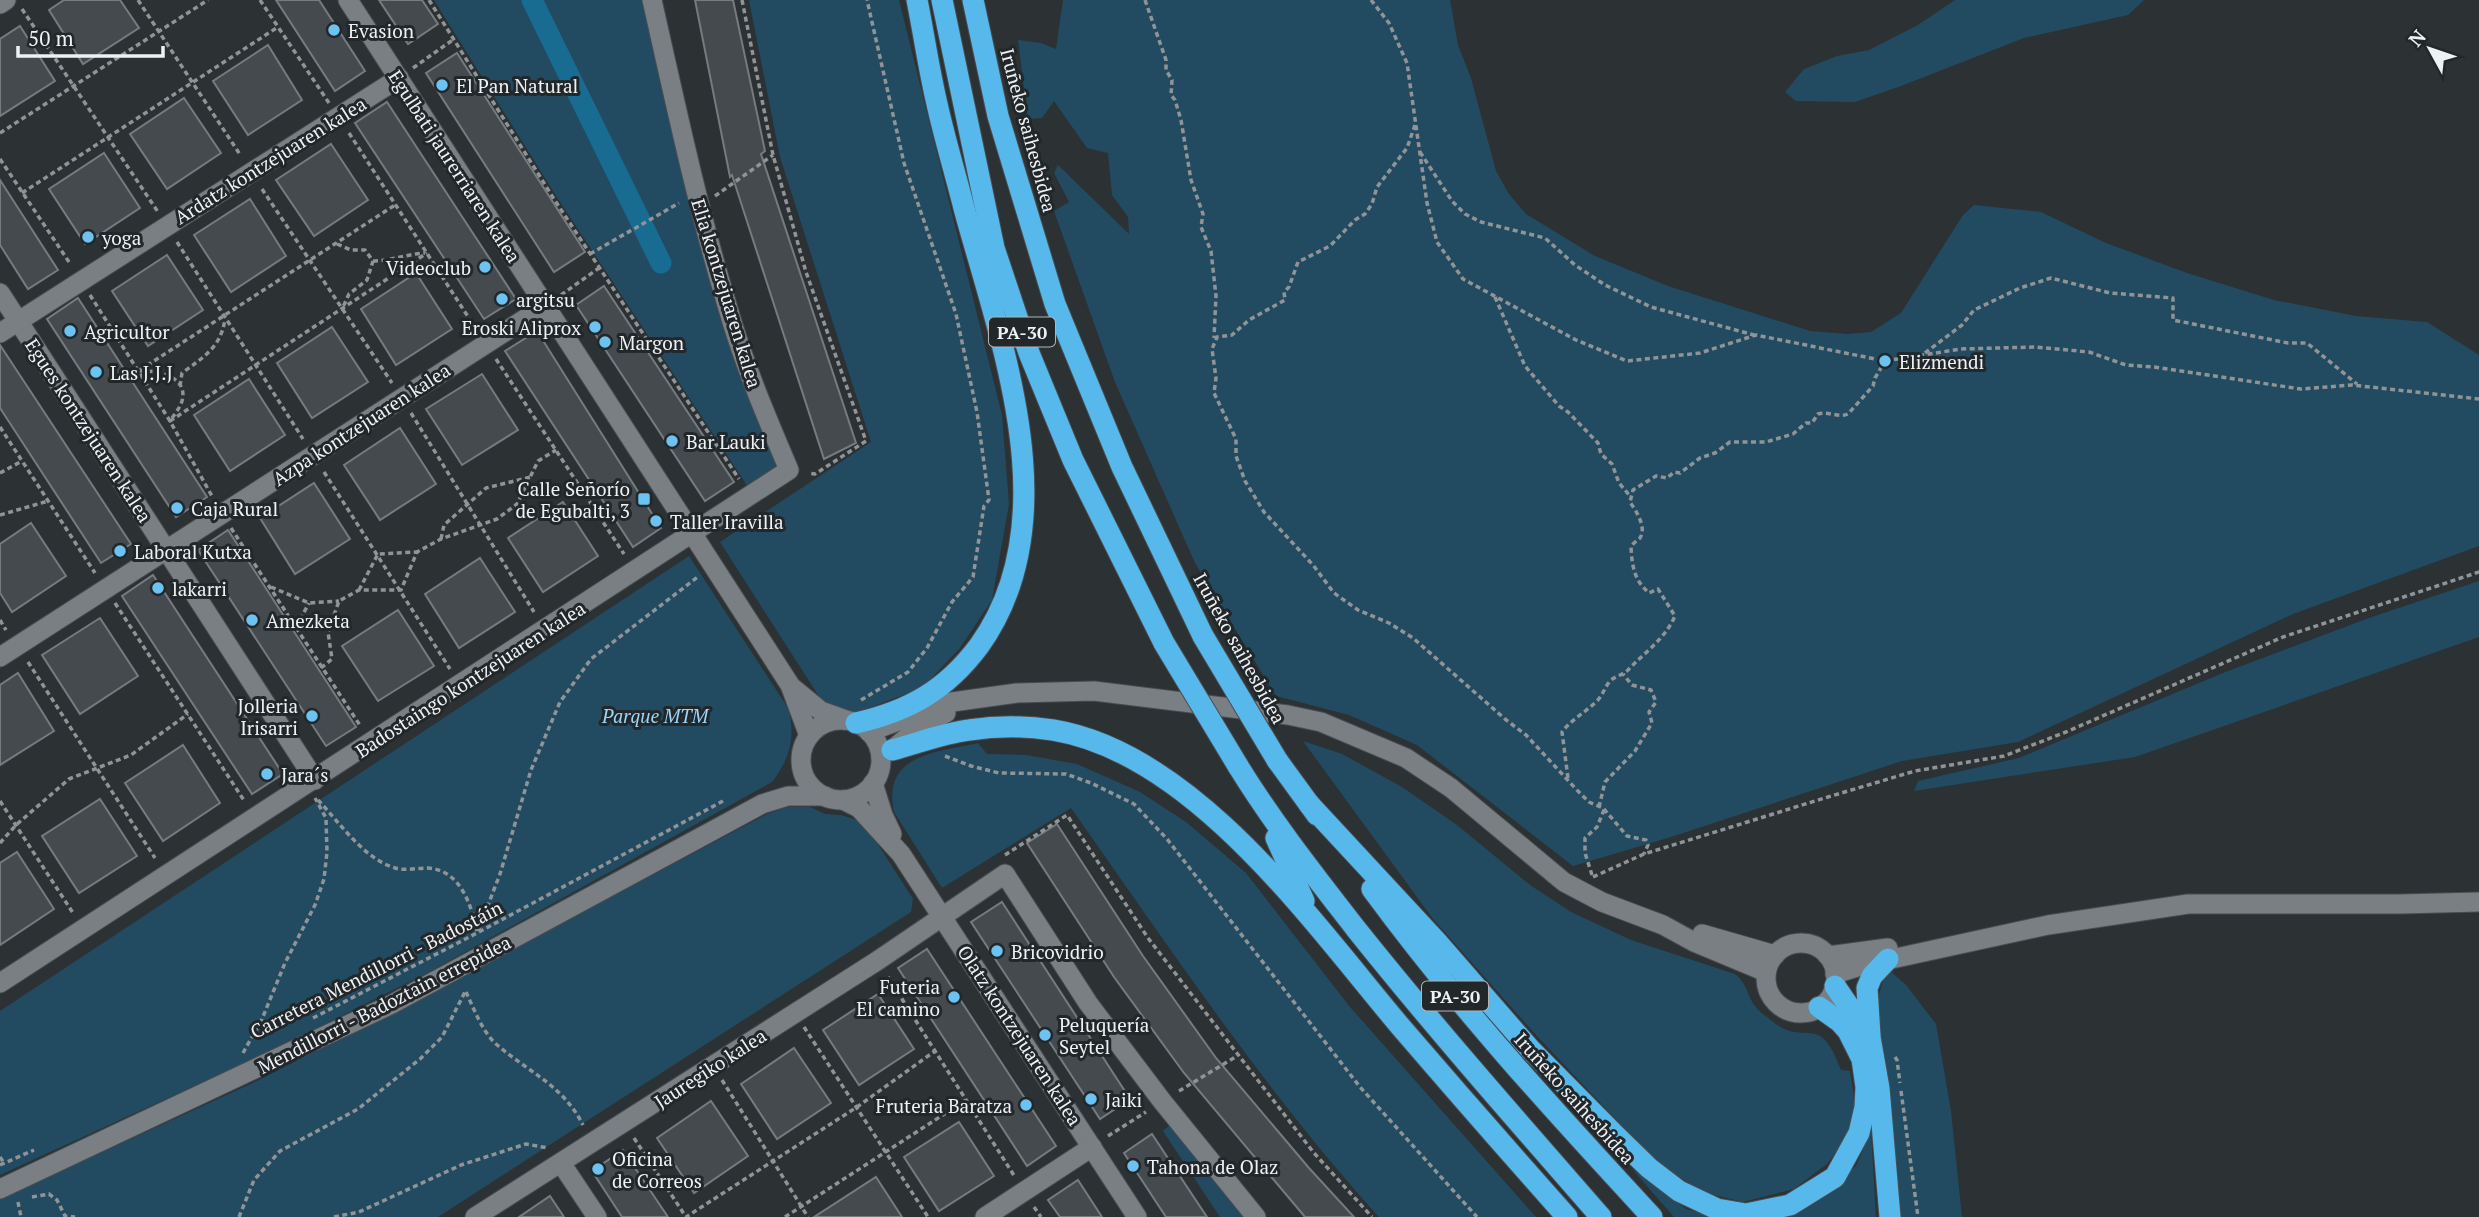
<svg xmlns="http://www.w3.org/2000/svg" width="2479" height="1217" font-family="'PT Serif',serif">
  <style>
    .green { fill: #224b61 }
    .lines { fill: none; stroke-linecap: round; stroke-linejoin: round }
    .canal { stroke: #186b91; stroke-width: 21 }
    .building { fill: #454a4e; stroke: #757b7f; stroke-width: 2 }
    .minor-casing { stroke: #494d50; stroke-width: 21 }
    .tertiary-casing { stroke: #494d50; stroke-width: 21 }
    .motorway-casing { stroke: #494d50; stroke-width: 23 }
    .path { stroke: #909497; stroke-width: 3.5; stroke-dasharray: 5 3.5; stroke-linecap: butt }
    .minor { stroke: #797f83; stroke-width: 19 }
    .tertiary { stroke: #797f83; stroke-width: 19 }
    .motorway { stroke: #57b8eb; stroke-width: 21 }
    .motorway-bridge-casing { stroke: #494d50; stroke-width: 23; stroke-linecap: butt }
    .motorway-bridge { stroke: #57b8eb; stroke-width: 21 }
    .poi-dot { fill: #6cc3f2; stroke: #22272a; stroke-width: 2.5 }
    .labels { text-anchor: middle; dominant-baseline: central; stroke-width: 6; stroke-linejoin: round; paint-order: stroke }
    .shield { fill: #22272a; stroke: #b2b5b8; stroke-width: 2 }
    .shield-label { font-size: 18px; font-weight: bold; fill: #eff2f5 }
    .poi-label { font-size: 19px; fill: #eff2f5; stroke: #22272a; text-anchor: start }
    .street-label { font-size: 19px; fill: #eff2f5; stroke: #22272a }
    .park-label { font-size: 19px; font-style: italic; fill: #9bd5f7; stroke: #22272a }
  </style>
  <rect width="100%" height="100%" fill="#2c3134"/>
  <!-- green -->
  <g class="green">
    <polygon points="434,0 645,0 660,82 698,232 776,465 772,472 748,487 558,199"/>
    <polygon points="749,0 899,0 1002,415 1009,504 992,600 960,648 923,687 854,714 827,709 720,542 871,442 780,157"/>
    <polygon points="1063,0 1450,0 1458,45 1471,78 1496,171 1509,194 1526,214 1595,256 1668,286 1810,331 1848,334 1871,332 1901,313 1963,215 1974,205 2041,212 2106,243 2187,273 2274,300 2356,316 2427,322 2479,355 2479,546 2293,614 2018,742 1902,761 1668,838 1573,866 1417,745 1349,715 1276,696 1195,563 1115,382 1054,211 1069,202 1054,173 1058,165 1129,234 1128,217 1112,195 1108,153 1087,148 1054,101 1042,118 1028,119 1018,40 1041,43 1056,49"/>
    <polygon points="1955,0 2144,0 2128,15 2024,38 1901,86 1855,102 1796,101 1785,92 1804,69 1837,56 1869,50 1918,25"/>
    <path d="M689 556 788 708C796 736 790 759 772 782L427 973 281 1046 0 1175V1011Z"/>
    <polygon points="2479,581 2479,637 2135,757 1914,791 1918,781 2019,758 2223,673 2366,619"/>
    <path d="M1303 741 1342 754 1402 787 1457 825 1530 885 1571 912 1631 940 1735 974C1748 984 1746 994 1755 1006 1759 1012 1766 1016 1772 1021 1805 1049 1819 1009 1841 1070L1850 1071 1855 1104 1849 1136 1827 1164 1794 1189 1743 1202 1703 1192 1655 1161 1536 1035 1433 919Z"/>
    <path d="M978 743 987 754 1026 755 1077 764 1140 792 1186 822 1246 873 1350 1007 1536 1217H1379C1264 1090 1169 947 1071 808L942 888 894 812C881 754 938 752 978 743Z"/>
    <polygon points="788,807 810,807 825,814 841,815 857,820 872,835 913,899 911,912 438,1217 0,1217 0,1199 259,1080 435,991 767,814"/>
    <polygon points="1891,972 1906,985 1936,1024 1951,1111 1962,1217 1901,1217 1888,1078 1875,1008 1884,978"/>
    <polygon points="1171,1124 1247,1217 1220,1217 1163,1131"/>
    <polygon points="1871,1131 1876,1217 1790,1217 1814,1202 1856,1166"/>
    <polygon points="1632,1169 1686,1209 1716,1217 1674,1217"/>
  </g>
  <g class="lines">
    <!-- canal -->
    <polyline class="canal" points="532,0 661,263"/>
  </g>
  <!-- building -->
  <g class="building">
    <polygon points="64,0 120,0 139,28 83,64 49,10"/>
    <polygon points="276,0 319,0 365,71 335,91"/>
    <polygon points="379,0 422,0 438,24 408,44"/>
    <polygon points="695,0 733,0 765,151 761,154 856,443 824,459 732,175 730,177"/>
    <polygon points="20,26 55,81 0,116 0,39"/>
    <polygon points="268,45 302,100 248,135 213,81"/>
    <polygon points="457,53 585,252 554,272 426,73"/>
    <polygon points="184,98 221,153 167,189 130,134"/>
    <polygon points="387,102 516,299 484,319 355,123"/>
    <polygon points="331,144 368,200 314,236 276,180"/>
    <polygon points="104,153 140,208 85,244 49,189"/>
    <polygon points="0,180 58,270 28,289 0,245"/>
    <polygon points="250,199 286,256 231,292 194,235"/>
    <polygon points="167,255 203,310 148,346 112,291"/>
    <polygon points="416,273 452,329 396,365 361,309"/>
    <polygon points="604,286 734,482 705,501 576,305"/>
    <polygon points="78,298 207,497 176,517 47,319"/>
    <polygon points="332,327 368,382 312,418 277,363"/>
    <polygon points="537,331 661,528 633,547 505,351"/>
    <polygon points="0,345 131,544 101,563 0,408"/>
    <polygon points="482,374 518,430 462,465 426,409"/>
    <polygon points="249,379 285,435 230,471 194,415"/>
    <polygon points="400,428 436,484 380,520 344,465"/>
    <polygon points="314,483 350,539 295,574 260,518"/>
    <polygon points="563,502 598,556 543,592 508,538"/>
    <polygon points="31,523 66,576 12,612 0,593 0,544"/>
    <polygon points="228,530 356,727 326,746 198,550"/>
    <polygon points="480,558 515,612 459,648 425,594"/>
    <polygon points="153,575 283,774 252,794 122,596"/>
    <polygon points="398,610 434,666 378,701 342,646"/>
    <polygon points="100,618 138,676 80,714 42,655"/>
    <polygon points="18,673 54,731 0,765 0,685"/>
    <polygon points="183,745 220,803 163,841 125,783"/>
    <polygon points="100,799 137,856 79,893 42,836"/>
    <polygon points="1057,824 1143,956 1216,1058 1309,1168 1354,1217 1305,1217 1184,1073 1114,977 1027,843"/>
    <polygon points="17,852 54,909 0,945 0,863"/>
    <polygon points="1002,902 1130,1099 1100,1119 971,922"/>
    <polygon points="927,949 1056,1146 1027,1166 898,968"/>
    <polygon points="878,994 914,1049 859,1085 823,1030"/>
    <polygon points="794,1048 831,1103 777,1139 741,1084"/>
    <polygon points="711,1101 748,1156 694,1193 657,1138"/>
    <polygon points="959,1122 994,1176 939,1211 904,1157"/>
    <polygon points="1152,1134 1207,1217 1166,1217 1124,1153"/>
    <polygon points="623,1150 668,1217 622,1217 592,1171"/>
    <polygon points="876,1177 902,1217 814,1217"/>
    <polygon points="1078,1180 1102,1217 1060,1217 1048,1200"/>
    <polygon points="550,1196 564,1217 519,1217"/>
  </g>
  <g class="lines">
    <!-- minor casing -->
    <g class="minor-casing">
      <g id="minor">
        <polyline points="348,0 790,685 809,736"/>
        <polyline points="0,4 6,0"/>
        <polyline points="0,293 315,780"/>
        <polyline points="0,333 399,78"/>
        <polyline points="0,657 545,306"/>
        <polyline points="793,688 821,711 846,720"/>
        <polyline points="873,783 883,815 892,834"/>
        <polyline points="843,800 859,808 901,854 1137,1217"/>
        <path d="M0 983 789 470C766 416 743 362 727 305 697 205 675 102 652 0"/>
        <polyline points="561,1163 597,1217"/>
        <polyline points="475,1217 877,961 1005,874 1088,1003 1162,1101 1256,1217"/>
        <polyline points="985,1217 1092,1147"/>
      </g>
    </g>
    <!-- tertiary casing -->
    <g class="tertiary-casing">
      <g id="tertiary">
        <circle cx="841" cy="760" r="40"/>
        <polyline points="869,732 945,703 1017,693 1094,691 1288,715 1321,722 1406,758 1451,788 1564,882 1602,902 1663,925 1694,942 1766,972"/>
        <polyline points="893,749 918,728 946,713"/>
        <polyline points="1702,934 1775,955"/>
        <circle cx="1801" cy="978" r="35"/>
        <polyline points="1828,956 1888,948"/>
        <polyline points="1835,974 1864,965 2048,925 2188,904 2400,904 2479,902"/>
        <polyline points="0,1189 392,1004 762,804 788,796 825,796"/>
      </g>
    </g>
    <!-- motorway casing -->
    <g class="motorway-casing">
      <g id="motorway">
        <polyline points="942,0 994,248 1029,353 1073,460 1164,643"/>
        <polyline points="973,0 998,116 1055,304 1122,467 1203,636"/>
        <path d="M856 723C909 711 946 690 979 646 1069 521 1002 346 965 212 956 176 945 140 937 104 929 70 924 35 917 0"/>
        <path d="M892 750C918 743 944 733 969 730 996 726 1027 726 1053 730 1194 753 1314 924 1400 1026 1455 1090 1511 1154 1567 1217"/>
        <polyline points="1277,760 1317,815"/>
        <path d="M1238 766C1273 823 1315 876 1356 929 1435 1028 1518 1122 1601 1217"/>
        <polyline points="1309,804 1437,942 1530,1049 1614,1134 1649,1168 1679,1191 1717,1209 1746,1214 1790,1205 1835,1177 1859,1133 1865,1107 1866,1087 1862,1059 1848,1031 1840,1022 1819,1007"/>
        <polyline points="1276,838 1304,901"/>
        <path d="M1372 889C1457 1005 1554 1111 1652 1217"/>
        <polyline points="1835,986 1870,1037 1879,1088 1890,1217"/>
        <polyline points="1870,1035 1867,988 1872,976 1888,959"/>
      </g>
    </g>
    <!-- path -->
    <g class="path">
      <polyline points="138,0 241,156"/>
      <polyline points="260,0 329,103"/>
      <polyline points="429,0 554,199 739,479"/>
      <polyline points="742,0 773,155 806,272 866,441 815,474 808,473"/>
      <polyline points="1145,0 1166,60 1166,70 1172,80 1171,95 1175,100 1181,120 1191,180 1203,214 1201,227 1211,251 1216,296 1214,338"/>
      <polyline points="1371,0 1389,23 1407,63 1427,203 1437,242 1463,279 1576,340 1627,361 1700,353 1756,335 1885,361 1961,349 2035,347 2089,352 2126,365 2154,367 2301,389 2352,385 2479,399"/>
      <polyline points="22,9 158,212"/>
      <polyline points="413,68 454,39"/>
      <polyline points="1415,125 1407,148 1377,187 1372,204 1365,214 1355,220 1330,246 1298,262 1289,287 1284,292 1285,300 1249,320 1232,335 1217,337 1212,349 1216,378 1214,393 1236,439 1236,456 1245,481 1264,512 1313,565 1334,593 1358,610 1389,623 1413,638 1505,719 1526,735 1576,789 1589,802 1603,808 1627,836 1646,840 1648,845 1644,854"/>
      <polyline points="0,133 208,0"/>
      <polyline points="349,133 476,329"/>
      <polyline points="1420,152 1452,201 1465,214 1481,222 1545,238 1575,265 1605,285 1651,307 1754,335"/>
      <polyline points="0,159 71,265"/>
      <polyline points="262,189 392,383"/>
      <polyline points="22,193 278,27"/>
      <polyline points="715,196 773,155"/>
      <polyline points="177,242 303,439"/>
      <polyline points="337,244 351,250 365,250 373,261 367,280 349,294 343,307"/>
      <polyline points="590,254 679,203"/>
      <path d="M373 261C391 261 407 254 425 253"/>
      <polyline points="90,295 170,421 213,498"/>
      <polyline points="561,295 599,268"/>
      <polyline points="1495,297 1525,366 1559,406 1568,412 1598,443 1601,454 1612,464 1619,483 1630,496"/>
      <polyline points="1925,353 1962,325 1974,310 2020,288 2051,278 2110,293 2173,298 2173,320 2288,343 2307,343 2357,384"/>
      <polyline points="496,359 624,554"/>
      <polyline points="140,370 395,205"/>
      <path d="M139 371C156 370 189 376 182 401 180 408 174 415 170 421L427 253"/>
      <path d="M180 386 182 373C204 357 221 347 225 319"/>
      <polyline points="411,413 534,612"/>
      <polyline points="0,427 95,573"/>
      <polyline points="324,472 450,669"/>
      <polyline points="0,473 22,461"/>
      <polyline points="0,515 48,501"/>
      <polyline points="231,528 361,727"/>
      <polyline points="441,539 444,525 486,488 531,477"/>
      <polyline points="271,587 309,603 339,601"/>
      <polyline points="359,590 378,554 417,552"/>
      <polyline points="115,603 245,802"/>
      <polyline points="0,620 6,630"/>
      <polyline points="296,627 309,603"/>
      <polyline points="28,662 155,858"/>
      <polyline points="321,668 332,659 328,632 339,601 359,590 401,590 417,552 441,539 497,519 517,504 538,461 556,450"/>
      <polyline points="861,700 908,672 927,648 952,602 973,577 984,506 989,500 977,412 956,314 904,163 867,0"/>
      <polyline points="945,756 971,766 999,773 1066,774 1091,783 1134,804 1167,839 1360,1087 1477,1217"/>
      <path d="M1568 778 1562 732C1572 719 1586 712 1598 700 1603 694 1605 687 1610 681 1615 676 1623 675 1628 670 1645 652 1665 639 1675 616L1658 589 1649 593C1634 580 1632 566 1631 547 1633 543 1637 541 1640 538 1647 527 1636 511 1630 502L1633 490 1656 476 1667 478 1674 472 1680 473 1700 458 1715 453 1730 442H1766L1793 434 1806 423H1812L1818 414C1828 411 1839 418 1848 414L1873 386 1875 378 1885 361"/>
      <path d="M318 800C340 823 364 859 395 868 405 871 417 868 428 868 460 870 471 904 477 931"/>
      <polyline points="0,801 73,913"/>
      <polyline points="1599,807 1605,782 1635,751 1652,723 1649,712 1656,702 1651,690 1632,685 1623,674"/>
      <polyline points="0,843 16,825 69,779 131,755 188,714"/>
      <polyline points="1005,855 1067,815 1148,938 1314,1153 1372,1217"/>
      <polyline points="1592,875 1585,853 1585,838 1597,827 1604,810"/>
      <polyline points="1593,877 1644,854 1828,797 1915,771 2004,756 2066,732 2283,637 2479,572"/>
      <polyline points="478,931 500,874 531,770 560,702 591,659 699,576"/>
      <polyline points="888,977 1015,1177"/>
      <path d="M466 992C474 1009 482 1031 496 1044 528 1072 563 1085 583 1125"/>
      <polyline points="313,1018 477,933 723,801"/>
      <polyline points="804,1027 928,1217"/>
      <polyline points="243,1053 262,1019 285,963 315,905 324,879 327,852 326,818 315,798"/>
      <polyline points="1895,1057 1897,1060 1900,1083"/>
      <polyline points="722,1080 808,1217"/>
      <polyline points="1179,1091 1237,1056"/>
      <polyline points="1901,1091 1918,1217"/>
      <polyline points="1108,1136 1146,1112"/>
      <polyline points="634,1138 686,1217 857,1107 935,1051"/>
      <polyline points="0,1157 4,1163"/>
      <polyline points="0,1165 34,1150"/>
      <polyline points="32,1197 49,1194 57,1200 65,1216 75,1217"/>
      <polyline points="18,1202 21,1217"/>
      <polyline points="1034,1207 1041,1217"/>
      <polyline points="239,1217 254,1180 280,1151 358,1109 420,1059 442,1037 466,990"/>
      <polyline points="334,1217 359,1212 461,1165 526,1144 548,1148"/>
      <polyline points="785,1217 966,1100"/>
    </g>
    <!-- minor -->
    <use href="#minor" class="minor"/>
    <!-- tertiary -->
    <use href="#tertiary" class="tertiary"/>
    <!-- motorway -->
    <use href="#motorway" class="motorway"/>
    <!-- motorway-bridge casing -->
    <g class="motorway-bridge-casing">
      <g id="motorway-bridge">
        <polyline points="1203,636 1277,760"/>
        <polyline points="1164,643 1238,766"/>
      </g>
    </g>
    <!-- motorway-bridge -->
    <use href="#motorway-bridge" class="motorway-bridge"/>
  </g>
  <!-- markers -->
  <g class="poi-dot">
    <circle cx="334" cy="30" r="7"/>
    <circle cx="442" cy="85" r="7"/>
    <circle cx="88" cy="237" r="7"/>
    <circle cx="485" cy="267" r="7"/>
    <circle cx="502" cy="299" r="7"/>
    <circle cx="595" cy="327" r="7"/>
    <circle cx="70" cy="331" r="7"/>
    <circle cx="605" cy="342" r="7"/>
    <circle cx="1885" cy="361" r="7"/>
    <circle cx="96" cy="372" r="7"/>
    <circle cx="672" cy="441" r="7"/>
    <rect x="637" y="492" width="14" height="14" rx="3.5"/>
    <circle cx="177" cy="508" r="7"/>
    <circle cx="656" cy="521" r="7"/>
    <circle cx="120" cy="551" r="7"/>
    <circle cx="158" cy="588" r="7"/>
    <circle cx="252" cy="620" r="7"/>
    <circle cx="312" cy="716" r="7"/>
    <circle cx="267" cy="774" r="7"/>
    <circle cx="997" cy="951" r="7"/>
    <circle cx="954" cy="997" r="7"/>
    <circle cx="1045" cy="1035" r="7"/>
    <circle cx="1091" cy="1099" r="7"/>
    <circle cx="1026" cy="1105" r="7"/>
    <circle cx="1133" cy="1166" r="7"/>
    <circle cx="598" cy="1169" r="7"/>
  </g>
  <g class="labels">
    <!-- shield labels -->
    <g class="shield">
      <rect x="989" y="317.5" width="66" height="29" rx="5"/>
      <rect x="1422" y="981.5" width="66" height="29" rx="5"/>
    </g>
    <g class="shield-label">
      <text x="1022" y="332">PA-30</text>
      <text x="1455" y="996">PA-30</text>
    </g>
    <!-- poi labels -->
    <g class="poi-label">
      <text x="348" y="30">Evasion</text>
      <text x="456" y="85">El Pan Natural</text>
      <text x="102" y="237">yoga</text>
      <text x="471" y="267" text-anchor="end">Videoclub</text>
      <text x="516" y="299">argitsu</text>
      <text x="581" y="327" text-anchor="end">Eroski Aliprox</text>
      <text x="84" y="331">Agricultor</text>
      <text x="619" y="342">Margon</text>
      <text x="1899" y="361">Elizmendi</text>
      <text x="110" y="372">Las J.J.J</text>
      <text x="686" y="441">Bar Lauki</text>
      <text x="630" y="488" text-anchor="end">Calle Señorío<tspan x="630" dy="22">de Egubalti, 3</tspan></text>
      <text x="191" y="508">Caja Rural</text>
      <text x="670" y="521">Taller Iravilla</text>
      <text x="134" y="551">Laboral Kutxa</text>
      <text x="172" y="588">lakarri</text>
      <text x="266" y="620">Amezketa</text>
      <text x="298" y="705" text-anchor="end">Jolleria<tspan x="298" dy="22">Irisarri</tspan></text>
      <text x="281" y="774">Jara´s</text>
      <text x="1011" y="951">Bricovidrio</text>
      <text x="940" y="986" text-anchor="end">Futeria<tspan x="940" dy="22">El camino</tspan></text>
      <text x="1059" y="1024">Peluquería<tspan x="1059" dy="22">Seytel</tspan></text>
      <text x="1105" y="1099">Jaiki</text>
      <text x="1012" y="1105" text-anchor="end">Fruteria Baratza</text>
      <text x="612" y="1158">Oficina<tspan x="612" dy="22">de Correos</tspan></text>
      <text x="1147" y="1166">Tahona de Olaz</text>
    </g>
    <!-- street labels -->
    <g class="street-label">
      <text transform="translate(1029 130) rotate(75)">Iruñeko saihesbidea</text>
      <text transform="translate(270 160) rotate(-32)">Ardatz kontzejuaren kalea</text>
      <text transform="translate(455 166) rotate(57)">Egulbati jaurerriaren kalea</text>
      <text transform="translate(727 293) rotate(73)">Elia kontzejuaren kalea</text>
      <text transform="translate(361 424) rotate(-33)">Azpa kontzejuaren kalea</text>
      <text transform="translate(89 430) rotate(57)">Egues kontzejuaren kalea</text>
      <text transform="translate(1240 648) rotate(61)">Iruñeko saihesbidea</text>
      <text transform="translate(470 679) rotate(-33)">Badostaingo kontzejuaren kalea</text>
      <text transform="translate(376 969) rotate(-27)">Carretera Mendillorri - Badostáin</text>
      <text transform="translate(384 1004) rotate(-27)">Mendillorri - Badoztain errepidea</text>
      <text transform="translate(1020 1035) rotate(57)">Olatz kontzejuaren kalea</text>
      <text transform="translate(710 1068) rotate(-33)">Jauregiko kalea</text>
      <text transform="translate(1575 1098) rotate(48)">Iruñeko saihesbidea</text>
    </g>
    <!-- park labels -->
    <g class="park-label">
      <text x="655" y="715">Parque MTM</text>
    </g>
  </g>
  <!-- north arrow -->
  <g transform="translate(2430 49) rotate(310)" stroke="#22272a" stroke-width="5" paint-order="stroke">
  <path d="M0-5L12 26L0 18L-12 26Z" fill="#eff2f5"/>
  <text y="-10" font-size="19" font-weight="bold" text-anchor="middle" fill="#eff2f5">N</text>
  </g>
  <!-- scale -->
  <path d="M18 46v10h145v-10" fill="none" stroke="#eff2f5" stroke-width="3.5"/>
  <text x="28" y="46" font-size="21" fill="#eff2f5" stroke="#22272a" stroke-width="5" paint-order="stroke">50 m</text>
</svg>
